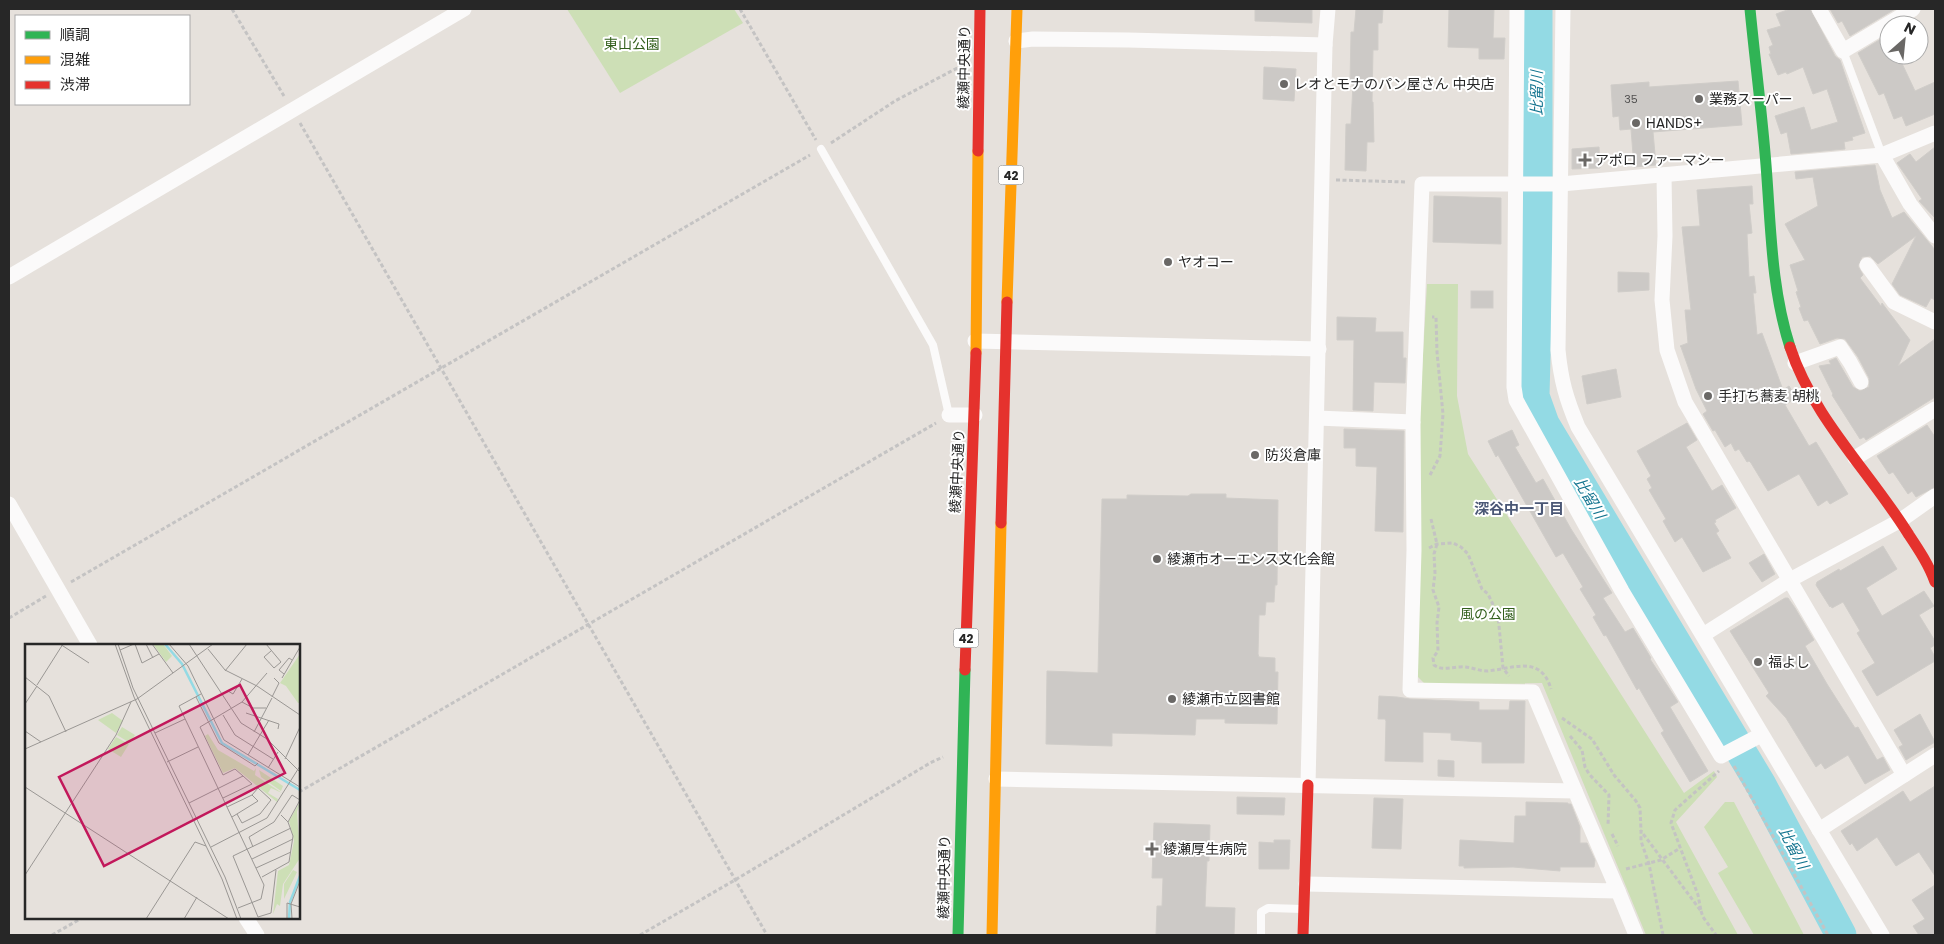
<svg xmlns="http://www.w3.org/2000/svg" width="1944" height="944" font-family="Poppins,'Noto Sans JP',sans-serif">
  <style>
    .green { fill: #cddfb6 }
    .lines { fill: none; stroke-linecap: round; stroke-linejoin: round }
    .river { stroke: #93dae4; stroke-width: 31 }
    .building { fill: #ccc9c6; stroke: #d0cdc9 }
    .path { stroke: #c4c3c3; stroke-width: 3; stroke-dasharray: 4 2.5; stroke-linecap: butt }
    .lane { stroke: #fbfafa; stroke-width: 8 }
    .street { stroke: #fbfafa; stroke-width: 15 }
    .fast { stroke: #30b455; stroke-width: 11 }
    .slow { stroke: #ff9f0a; stroke-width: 11 }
    .jam { stroke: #e5322d; stroke-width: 11 }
    .poi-dot { fill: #6a6866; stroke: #fff; stroke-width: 2 }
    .labels { text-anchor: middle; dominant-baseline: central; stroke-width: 4; stroke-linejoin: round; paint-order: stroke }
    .number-label { font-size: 11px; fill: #515050 }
    .shield { fill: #fff; stroke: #686868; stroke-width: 1 }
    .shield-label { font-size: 12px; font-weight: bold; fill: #272727 }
    .park-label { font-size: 14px; fill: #325f1c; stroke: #fff }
    .street-label { font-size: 14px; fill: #272727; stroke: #fff }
    .poi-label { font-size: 14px; fill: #272727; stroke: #fff; text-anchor: start }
    .water-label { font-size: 15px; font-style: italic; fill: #13748f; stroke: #fff }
    .neighbourhood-label { font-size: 15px; font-weight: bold; fill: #4a5775; stroke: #fff }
    .inset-river { fill: none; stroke: #93dae4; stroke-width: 2.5 }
    .inset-road { fill: none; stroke: #9a9794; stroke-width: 1 }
    .view { fill: #c2185b; fill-opacity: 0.15; stroke: #c2185b; stroke-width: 2.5 }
    .inset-edge { fill: none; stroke: #272727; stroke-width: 2.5 }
  </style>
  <rect width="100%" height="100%" fill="#e6e1dc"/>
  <!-- green -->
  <g class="green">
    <polygon points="567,9 734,9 743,23 620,93"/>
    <polygon points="1427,284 1458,284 1457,396 1468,454 1684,793 1714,771 1717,777 1676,822 1738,935 1646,935 1542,683 1425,684 1418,677 1420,407"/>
    <polygon points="1725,802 1734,802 1804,935 1754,935 1718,873 1728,867 1704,827"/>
  </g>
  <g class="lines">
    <!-- river -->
    <polyline class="river" points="1537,9 1537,278 1534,396 1544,424 1761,785 1841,935"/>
  </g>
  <!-- building -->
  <g class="building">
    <polygon points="1255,9 1312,9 1312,23 1255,21"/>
    <polygon points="1356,9 1383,9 1382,23 1378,23 1378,50 1373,50 1372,102 1373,102 1374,142 1367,142 1366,171 1345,170 1346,124 1351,124 1353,84 1350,84 1351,32 1354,32"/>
    <polygon points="1449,9 1494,9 1493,38 1505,38 1504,59 1479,59 1479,48 1448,47"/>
    <polygon points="1790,9 1810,9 1835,56 1840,60 1865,133 1852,137 1853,140 1844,142 1845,149 1791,154 1787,132 1781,134 1775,116 1804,107 1811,130 1838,122 1827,89 1813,94 1803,67 1787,74 1786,72 1778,75 1769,54 1771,54 1769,47 1773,45 1767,30 1781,26 1776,14"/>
    <polygon points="1830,9 1895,9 1850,36 1842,21 1838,23"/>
    <polygon points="1889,34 1889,55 1898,55 1915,91 1935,82 1935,114 1906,126 1902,116 1894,119 1884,93 1879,95 1858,53"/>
    <polygon points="1264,67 1296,69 1294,101 1263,99"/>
    <polygon points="1738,81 1742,125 1653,132 1656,165 1634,167 1631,129 1620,130 1619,116 1613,117 1611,85 1649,82 1649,87"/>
    <polygon points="1599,147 1600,168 1572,169 1572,149"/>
    <polygon points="1935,147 1935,218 1919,201 1922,199 1897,163 1910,154 1916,162"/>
    <polygon points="1875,165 1880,190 1892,218 1904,212 1935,250 1935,300 1931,298 1926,307 1900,295 1892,284 1916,236 1878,264 1870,256 1862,257 1858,266 1863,275 1860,278 1881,306 1882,303 1910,340 1898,366 1935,339 1935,397 1866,440 1864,437 1860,439 1832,395 1833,394 1819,366 1831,364 1829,361 1836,358 1853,387 1860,391 1869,387 1869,378 1858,357 1845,339 1837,338 1820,344 1808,320 1804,321 1799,308 1801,307 1796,292 1798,291 1790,265 1805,260 1785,224 1818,206 1813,177 1796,179 1795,172"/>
    <polygon points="1752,186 1753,204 1749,204 1752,233 1747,234 1749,277 1754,276 1756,293 1753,293 1757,335 1762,333 1783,390 1789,386 1796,398 1785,405 1809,446 1816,442 1848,494 1830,504 1827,500 1818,506 1799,474 1768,491 1751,463 1749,461 1747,462 1739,449 1735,451 1731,443 1725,447 1715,430 1713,431 1703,414 1707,411 1696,389 1681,347 1680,346 1688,343 1685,310 1691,310 1682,227 1700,226 1697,190"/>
    <polygon points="1434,196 1501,198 1501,244 1433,242"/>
    <polygon points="1618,272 1649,273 1649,290 1618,292"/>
    <rect x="1471" y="291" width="22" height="17"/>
    <polygon points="1337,317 1376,318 1375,332 1403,332 1403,358 1406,358 1405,383 1374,382 1373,411 1353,410 1354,340 1337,340"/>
    <polygon points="1616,369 1621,397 1587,404 1582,376"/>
    <polygon points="1687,423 1697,440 1686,447 1712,491 1722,485 1736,508 1715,520 1716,522 1714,523 1719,531 1716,533 1731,558 1703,572 1682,537 1675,542 1663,521 1666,519 1649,490 1652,488 1647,479 1651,476 1637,451"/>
    <polygon points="1927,425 1935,437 1935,487 1916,497 1912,491 1908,494 1893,472 1889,474 1877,456"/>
    <polygon points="1344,429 1404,431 1403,532 1375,531 1377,467 1356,466 1356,448 1344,448"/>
    <polygon points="1512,430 1519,445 1515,447 1536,483 1543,479 1571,529 1612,593 1603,598 1625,632 1633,628 1651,658 1650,659 1678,702 1670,707 1708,771 1690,782 1661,733 1664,731 1639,688 1637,690 1606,635 1604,636 1593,617 1596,615 1580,589 1583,587 1563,553 1556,557 1498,455 1496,457 1488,441"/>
    <polygon points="1191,494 1226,494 1226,498 1278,500 1277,585 1275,585 1274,602 1266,602 1265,615 1259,615 1258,654 1259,657 1275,658 1275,672 1278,672 1277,724 1225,723 1225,719 1196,719 1195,735 1112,733 1112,746 1046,744 1047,671 1098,673 1102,499 1127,499 1127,495 1188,496"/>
    <polygon points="1883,546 1897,569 1866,588 1882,616 1924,591 1934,606 1919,615 1935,641 1935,645 1930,648 1935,657 1935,661 1877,696 1862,671 1875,663 1857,633 1860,631 1843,602 1832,608 1831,606 1830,607 1816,585 1817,582 1839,569 1840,571"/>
    <polygon points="1764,554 1775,574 1762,582 1749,563"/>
    <polygon points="1785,598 1788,598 1795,608 1814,640 1805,646 1827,684 1855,728 1858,727 1877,760 1883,757 1890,770 1865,784 1848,755 1825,769 1821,763 1816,767 1786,718 1766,696 1769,693 1730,631"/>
    <polygon points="1379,696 1397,697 1410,699 1479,702 1479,710 1509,710 1510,701 1525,701 1524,763 1482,763 1482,742 1451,740 1451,733 1423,732 1423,762 1385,761 1386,721 1385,719 1378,719"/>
    <polygon points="1920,714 1935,742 1906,760 1899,747 1903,745 1894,730"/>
    <polygon points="1438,760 1454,761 1454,777 1438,776"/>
    <polygon points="1935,786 1935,876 1919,852 1896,866 1877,837 1857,851 1852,843 1850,845 1841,831 1903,791 1910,802"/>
    <polygon points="1237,797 1285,798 1284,815 1237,814"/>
    <polygon points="1374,798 1403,799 1401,849 1372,848"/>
    <polygon points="1526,802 1568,803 1568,804 1571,804 1580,827 1580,843 1587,843 1595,860 1594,867 1560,867 1560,871 1513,867 1464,868 1464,866 1459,866 1460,840 1514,843 1515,816 1526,816"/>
    <polygon points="1154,823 1210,825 1209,861 1207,861 1205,907 1235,908 1234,935 1156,935 1157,906 1162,906 1163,878 1152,878"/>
    <polygon points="1274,840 1290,840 1289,869 1259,869 1259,842 1274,843"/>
    <polygon points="1935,885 1935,935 1919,935 1913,926 1925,919 1912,900"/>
  </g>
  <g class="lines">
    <!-- path -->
    <g class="path">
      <polyline points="232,9 284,96"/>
      <polyline points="740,9 816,140"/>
      <polyline points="300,123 767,935"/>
      <polyline points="831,143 895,101 961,66"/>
      <polyline points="1336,180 1407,182"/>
      <polyline points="1430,475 1440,456 1443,414 1437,352 1436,317 1432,317"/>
      <path d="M1431 519 1437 544 1434 554 1435 573 1433 590 1439 607 1437 623 1438 651 1433 658 1434 665C1442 671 1451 667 1460 667 1470 666 1478 671 1487 671 1512 669 1541 654 1551 689"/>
      <polyline points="1429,548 1437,544 1453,543 1461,547 1468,554 1482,589 1488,594 1498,615 1503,668 1509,676"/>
      <polyline points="71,582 810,155"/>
      <polyline points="9,618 46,596"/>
      <polyline points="1562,718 1592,739 1614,775 1636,801 1640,808 1641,831"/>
      <polyline points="1570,736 1582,750 1585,767 1589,774 1609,795 1608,826"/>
      <polyline points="1734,766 1828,935"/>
      <polyline points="299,792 936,423"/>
      <polyline points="1612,834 1618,846"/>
      <polyline points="1626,869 1661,860 1680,848"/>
      <polyline points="1701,911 1703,917 1716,935"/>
      <polyline points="52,935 82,918"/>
      <polyline points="640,935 735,880 930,763 943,757"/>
      <polyline points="1663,935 1649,864 1641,841 1641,831 1701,911 1698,895 1671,823 1675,810 1719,771"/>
    </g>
    <!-- lane -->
    <g class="lane">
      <polyline points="1843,51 1882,155"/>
      <polyline points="821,149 933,345 949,415"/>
      <polyline points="1261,935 1261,912 1268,908 1302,909"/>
    </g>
    <!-- street -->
    <g class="street">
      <polyline points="1517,9 1514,387 1516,400 1622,591 1721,756 1761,735"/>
      <path d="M1563 9 1558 350C1561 381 1566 398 1578 427L1882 935"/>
      <polyline points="1819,9 1843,51 1913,9"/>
      <polyline points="1016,41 1033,39 1128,40 1325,45"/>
      <polyline points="1882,155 1910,204 1935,236"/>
      <polyline points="1664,175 1665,236 1662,300 1667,350 1685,402 1904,775"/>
      <polyline points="1867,265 1894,302 1935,322"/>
      <polyline points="9,277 464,9"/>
      <polyline points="975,341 1319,349"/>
      <polyline points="1795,363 1840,347 1850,362 1861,382"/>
      <polyline points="949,415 975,415"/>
      <polyline points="1317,418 1413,422"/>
      <polyline points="1855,458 1935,409"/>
      <polyline points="9,504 90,645"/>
      <polyline points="1703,635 1788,581 1901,520 1935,496"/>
      <polyline points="996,779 1575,791 1618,891 1306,884"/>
      <polyline points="1308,785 1325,45 1328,9"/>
      <polyline points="1575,791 1533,692 1410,690 1414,550 1413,422 1422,184 1561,184 1882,155 1935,133"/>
      <polyline points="1819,830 1935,755"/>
      <polyline points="1618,891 1636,935"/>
      <polyline points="246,918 257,935"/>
    </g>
    <!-- fast -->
    <g class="fast">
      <path d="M1750 9C1755 61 1762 113 1766 165 1771 227 1771 288 1790 347"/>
      <polyline points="958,935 965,670"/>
    </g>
    <!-- slow -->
    <g class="slow">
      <polyline points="1007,302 1017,9"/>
      <polyline points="976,353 978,151"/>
      <polyline points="992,935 1001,523"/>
    </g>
    <!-- jam -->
    <g class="jam">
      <polyline points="978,151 980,9"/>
      <path d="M1790 347C1813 418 1870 472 1909 535 1919 550 1929 565 1935 582"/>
      <polyline points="1001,523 1007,302"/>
      <polyline points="965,670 976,353"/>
      <polyline points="1303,935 1308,785"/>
    </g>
  </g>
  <!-- markers -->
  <g class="poi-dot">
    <circle cx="1284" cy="84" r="5"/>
    <circle cx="1699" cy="99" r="5"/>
    <circle cx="1636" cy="123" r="5"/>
    <path d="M1582.5 152.5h5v5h5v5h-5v5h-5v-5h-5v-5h5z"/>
    <circle cx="1168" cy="262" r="5"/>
    <circle cx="1708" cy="396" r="5"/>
    <circle cx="1255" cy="455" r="5"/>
    <circle cx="1157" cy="559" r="5"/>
    <circle cx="1758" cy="662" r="5"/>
    <circle cx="1172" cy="699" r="5"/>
    <path d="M1149.5 841.5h5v5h5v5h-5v5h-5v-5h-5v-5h5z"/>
  </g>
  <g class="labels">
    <!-- number labels -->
    <g class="number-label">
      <text x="1631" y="99">35</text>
    </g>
    <!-- shield labels -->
    <g class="shield">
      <rect x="998.5" y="165.5" width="25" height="19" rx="4"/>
      <rect x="953.5" y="628.5" width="25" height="19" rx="4"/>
    </g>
    <g class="shield-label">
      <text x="1011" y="175">42</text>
      <text x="966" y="638">42</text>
    </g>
    <!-- park labels -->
    <g class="park-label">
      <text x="632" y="44">東山公園</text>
      <text x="1488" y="614">風の公園</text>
    </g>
    <!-- street labels -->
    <g class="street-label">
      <text transform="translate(964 67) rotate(-89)">綾瀬中央通り</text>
      <text transform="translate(957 471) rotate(-87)">綾瀬中央通り</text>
      <text transform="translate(944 877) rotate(-89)">綾瀬中央通り</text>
    </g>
    <!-- poi labels -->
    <g class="poi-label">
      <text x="1294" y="84">レオとモナのパン屋さん 中央店</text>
      <text x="1709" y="99">業務スーパー</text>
      <text x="1646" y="123">HANDS+</text>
      <text x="1595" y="160">アポロ ファーマシー</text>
      <text x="1178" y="262">ヤオコー</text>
      <text x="1718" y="396">手打ち蕎麦 胡桃</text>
      <text x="1265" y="455">防災倉庫</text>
      <text x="1167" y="559">綾瀬市オーエンス文化会館</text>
      <text x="1768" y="662">福よし</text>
      <text x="1182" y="699">綾瀬市立図書館</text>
      <text x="1163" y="849">綾瀬厚生病院</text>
    </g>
    <!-- water labels -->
    <g class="water-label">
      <text transform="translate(1536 93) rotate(-90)">比留川</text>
      <text transform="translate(1590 498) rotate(59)">比留川</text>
      <text transform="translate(1794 848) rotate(62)">比留川</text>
    </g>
    <!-- neighbourhood labels -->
    <g class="neighbourhood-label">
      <text x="1519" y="508">深谷中一丁目</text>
    </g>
  </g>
  <!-- overview -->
  <g transform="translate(25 644)">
    <rect width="275" height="275" fill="#e6e1dc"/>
    <path d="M128 0H138L147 12 141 18ZM275 10V59H273L261 42 255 39ZM87 69 98 77 91 89 73 76ZM97 83 110 91 105 99 92 91ZM183 90 193 106 229 127 231 124 230 131 257 149 246 144 243 149 253 155 252 158 210 124 198 129 180 92ZM91 93 104 100 96 113 83 105ZM234 126 258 142 256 147 236 133ZM275 158 272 168 275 214 258 240 255 262 252 260 248 270 253 227 264 221 269 197 264 177ZM268 226 272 228 259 255V240Z" fill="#cddfb6"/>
    <path class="inset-river" d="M140 0 157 20 197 99 275 146M264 275 265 258 275 232"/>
    <path class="inset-road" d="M35 0 64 19M90 0 109 53 197 235 212 275M93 0 108 44 200 233 216 275M110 0 117 19 134 10M121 0 128 14M127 0 148 29M144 0 163 22 199 96 275 143M164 0 216 79 242 95 275 128M241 0 256 18 249 24 239 13 246 7M183 5 200 26 232 42 275 71M95 6 109 0M200 27 222 0M259 30 254 26 264 14 267 16M0 33 24 52 41 88M257 34 275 3M12 41 38 0M203 47 208 50 217 35M176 50 154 62 239 241 236 255 213 264M171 53 194 99 230 122 233 119M247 53 254 39 249 34M217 58 228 64H241M0 60 12 42M221 69 254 80 253 85M198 71 210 91 248 115M0 87 16 98M229 88 247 54M130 89 160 75M0 105 112 55 188 0M223 111 244 76M260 115 275 83M142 118 173 103M243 124 253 108M218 132 210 125 198 131 175 83 217 58 242 29M0 143 204 275M164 159 218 132 227 140 198 154M202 163 227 151 233 157 207 173M212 170 217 179 235 170 246 156 233 144 227 151M186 203 242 174 275 122M228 203 224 193 249 178 267 151 275 156 263 178M227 215 268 195M231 224 266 208M251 226 246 269 233 273 208 212 266 184M0 231 91 91 106 58M237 233 264 218 268 192 263 178 256 171M121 275 170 198 181 202M159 275 172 253M262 275V259L275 263M267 275 266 260 275 237"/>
    <path class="view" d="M215 41 260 129 79 222 34 133Z"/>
    <rect width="275" height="275" class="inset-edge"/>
  </g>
  <!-- border -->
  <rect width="1944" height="944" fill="none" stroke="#272727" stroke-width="20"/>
  <!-- legend -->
  <rect x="15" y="15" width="175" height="90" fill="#ffffff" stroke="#a9a9a9"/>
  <rect x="25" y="31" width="25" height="8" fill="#30b455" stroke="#a9a9a9"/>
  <text x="60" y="40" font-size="15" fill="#272727">順調</text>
  <rect x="25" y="56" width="25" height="8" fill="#ff9f0a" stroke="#a9a9a9"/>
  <text x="60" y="65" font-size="15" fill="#272727">混雑</text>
  <rect x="25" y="81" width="25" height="8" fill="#e5322d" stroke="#a9a9a9"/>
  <text x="60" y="90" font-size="15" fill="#272727">渋滞</text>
  <!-- north arrow -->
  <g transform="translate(1904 40) rotate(27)"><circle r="24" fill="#ffffff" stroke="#a9a9a9"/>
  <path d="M0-4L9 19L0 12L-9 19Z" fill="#6a6866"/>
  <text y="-8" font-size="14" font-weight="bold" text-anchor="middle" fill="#272727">N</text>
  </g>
</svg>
